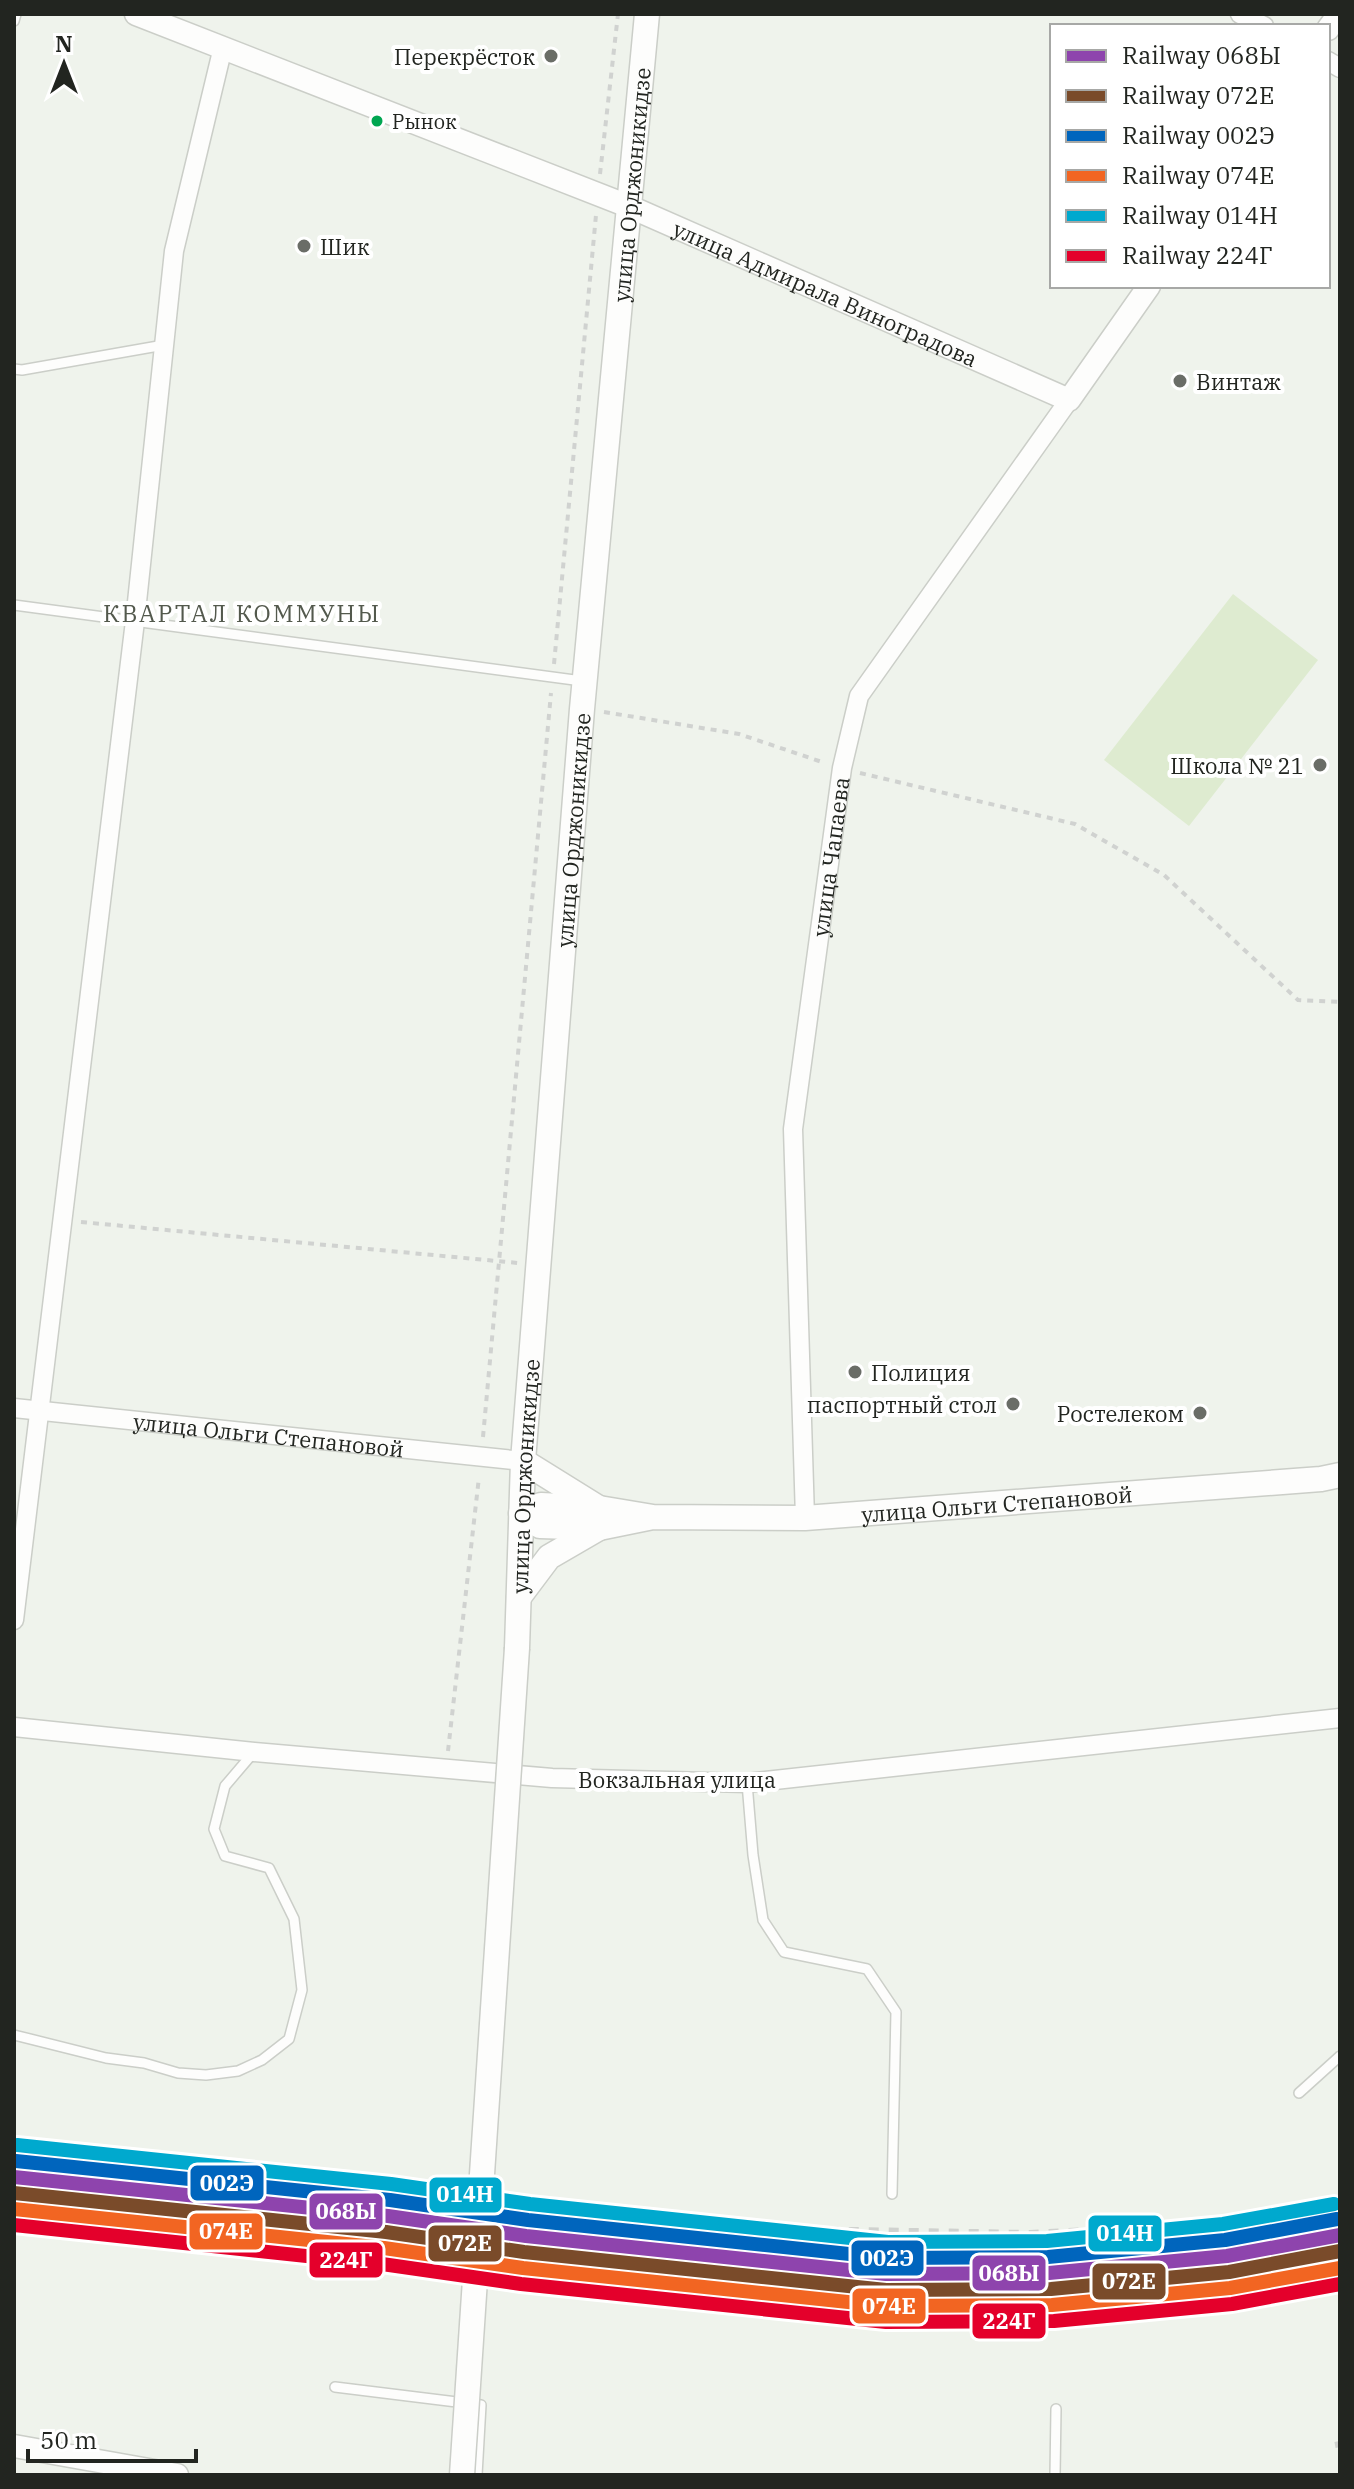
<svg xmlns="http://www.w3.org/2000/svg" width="1354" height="2489" font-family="'IBM Plex Serif',serif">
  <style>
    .green { fill: #deebd0 }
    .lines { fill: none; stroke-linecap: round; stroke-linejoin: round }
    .service-casing { stroke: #cbcec8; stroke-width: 12 }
    .minor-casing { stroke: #cbcec8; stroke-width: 21 }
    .tertiary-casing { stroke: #cbcec8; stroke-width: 25 }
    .secondary-casing { stroke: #cbcec8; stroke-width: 27 }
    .path { stroke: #d0d2d0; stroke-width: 4; stroke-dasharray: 6 6; stroke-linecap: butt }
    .service { stroke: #fdfdfc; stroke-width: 9 }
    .minor { stroke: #fdfdfc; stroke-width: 18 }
    .tertiary { stroke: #fdfdfc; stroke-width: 22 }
    .secondary { stroke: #fdfdfc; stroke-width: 24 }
    .rail { stroke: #d0d2cf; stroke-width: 6; stroke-dasharray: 10 10; stroke-linecap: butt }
    .secondary-bridge-casing { stroke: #cbcec8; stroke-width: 27; stroke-linecap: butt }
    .secondary-bridge { stroke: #fdfdfc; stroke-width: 24 }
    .rail-1-casing { stroke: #fff; stroke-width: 20 }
    .rail-2-casing { stroke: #fff; stroke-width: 20 }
    .rail-3-casing { stroke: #fff; stroke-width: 20 }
    .rail-4-casing { stroke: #fff; stroke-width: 20 }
    .rail-5-casing { stroke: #fff; stroke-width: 20 }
    .rail-6-casing { stroke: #fff; stroke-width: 20 }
    .rail-1 { stroke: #8e44ad; stroke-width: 14 }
    .rail-2 { stroke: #7a4b2a; stroke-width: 14 }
    .rail-3 { stroke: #0065bd; stroke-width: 14 }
    .rail-4 { stroke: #f26522; stroke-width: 14 }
    .rail-5 { stroke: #00a9ce; stroke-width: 14 }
    .rail-6 { stroke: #e4002b; stroke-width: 14 }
    .poi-dot { fill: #6a6d67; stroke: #fff; stroke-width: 3 }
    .bus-dot { fill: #00a651; stroke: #fff; stroke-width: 3 }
    .labels { text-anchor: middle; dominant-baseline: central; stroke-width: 8; stroke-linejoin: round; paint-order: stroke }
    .bus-label { font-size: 20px; fill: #222520; stroke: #fff; text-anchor: start }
    .poi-label { font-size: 22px; fill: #222520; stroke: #fff; text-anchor: end }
    .street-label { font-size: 22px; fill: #222520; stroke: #fff }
    .neighbourhood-label { font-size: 24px; letter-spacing: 2px; fill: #53594d; stroke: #fff }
    .line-badge { stroke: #fff; stroke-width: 3 }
    .badge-label { font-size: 22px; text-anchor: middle; font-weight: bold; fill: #fff }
  </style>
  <rect width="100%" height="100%" fill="#eff3ec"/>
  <!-- green -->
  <polygon class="green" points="1233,594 1318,660 1189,826 1104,760"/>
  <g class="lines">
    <!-- service casing -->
    <g class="service-casing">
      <g id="service">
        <polyline points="14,21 16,14"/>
        <polyline points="14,369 22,370 164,345"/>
        <polyline points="14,605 582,681"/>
        <polyline points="747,1783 753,1855 763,1920 784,1952 867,1969 896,2012 892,2194"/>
        <polyline points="14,2035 106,2058 144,2063 178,2073 206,2075 238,2071 262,2060 289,2039 302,1990 294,1919 269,1868 225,1856 214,1829 225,1786 254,1752"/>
        <polyline points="1299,2093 1340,2056"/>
        <polyline points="335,2387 481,2405 477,2475"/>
        <polyline points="1055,2475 1056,2409"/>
      </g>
    </g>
    <!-- minor casing -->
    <g class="minor-casing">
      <g id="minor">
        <polyline points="1240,14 1264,26"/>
        <polyline points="1328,61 1340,68"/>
        <path id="s1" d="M14 1408 523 1461"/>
        <path id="s2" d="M805 1518 793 1129 842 768 859 696 1069 400"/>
        <polyline points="14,1620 135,621 174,251 223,47"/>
        <polyline points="14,1727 254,1752 552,1778 747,1783 1340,1718"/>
      </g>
    </g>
    <!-- tertiary casing -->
    <g class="tertiary-casing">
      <g id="tertiary">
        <path id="s3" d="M136 14 628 206 1069 400 1149 286"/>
        <polyline points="1328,29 1339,14"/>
        <polyline points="14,2446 177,2475"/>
      </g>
    </g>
    <!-- secondary casing -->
    <g class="secondary-casing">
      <g id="secondary">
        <polyline points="523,1461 597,1507"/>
        <path id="s4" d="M653 1517 599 1528 540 1526 521 1513 541 1505 599 1508 653 1517 805 1518 1321 1479 1340 1475"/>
        <polyline points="519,1597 549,1557 599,1528"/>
        <path id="s5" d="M517 1648 523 1461 582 709 647 14"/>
      </g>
    </g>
    <!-- path -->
    <g class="path">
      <polyline points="600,174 618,14"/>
      <polyline points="554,664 596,215"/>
      <polyline points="604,712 739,734 825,763"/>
      <polyline points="860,773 1075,824 1164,875 1298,1000 1340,1002"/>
      <polyline points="81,1222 518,1263"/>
      <polyline points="483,1437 551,693"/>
      <polyline points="448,1751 479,1477"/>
    </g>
    <!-- service -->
    <use href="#service" class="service"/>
    <!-- minor -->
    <use href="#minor" class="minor"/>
    <!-- tertiary -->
    <use href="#tertiary" class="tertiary"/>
    <!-- secondary -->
    <use href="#secondary" class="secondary"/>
    <!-- rail -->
    <g class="rail">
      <polyline points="14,2139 488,2200 796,2229 1030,2233 1215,2223 1340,2199"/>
      <polyline points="1335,2445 1340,2444"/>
    </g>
    <!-- secondary-bridge casing -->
    <g class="secondary-bridge-casing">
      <polyline id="secondary-bridge" points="462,2475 517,1648"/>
    </g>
    <!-- secondary-bridge -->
    <use href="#secondary-bridge" class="secondary-bridge"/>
    <!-- rail-1 casing -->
    <g class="rail-1-casing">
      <polyline id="rail-1" points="14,2177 388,2216 526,2236 886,2274 1049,2273 1227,2256 1340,2235"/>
    </g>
    <!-- rail-2 casing -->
    <g class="rail-2-casing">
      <polyline id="rail-2" points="14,2193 386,2232 524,2252 886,2290 1051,2289 1229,2272 1340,2251"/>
    </g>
    <!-- rail-3 casing -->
    <g class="rail-3-casing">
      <polyline id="rail-3" points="16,2161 390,2200 528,2220 887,2258 1048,2257 1225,2240 1337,2219"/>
    </g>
    <!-- rail-4 casing -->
    <g class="rail-4-casing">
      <polyline id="rail-4" points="14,2209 384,2248 523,2268 886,2306 1052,2305 1230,2288 1340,2268"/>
    </g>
    <!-- rail-5 casing -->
    <g class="rail-5-casing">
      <polyline id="rail-5" points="17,2145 391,2184 530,2204 888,2242 1047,2241 1223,2224 1334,2204"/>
    </g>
    <!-- rail-6 casing -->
    <g class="rail-6-casing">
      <polyline id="rail-6" points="14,2225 382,2264 521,2284 886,2322 1054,2321 1232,2304 1340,2284"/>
    </g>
    <!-- rail-1 -->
    <use href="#rail-1" class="rail-1"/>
    <!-- rail-2 -->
    <use href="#rail-2" class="rail-2"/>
    <!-- rail-3 -->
    <use href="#rail-3" class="rail-3"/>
    <!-- rail-4 -->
    <use href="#rail-4" class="rail-4"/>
    <!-- rail-5 -->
    <use href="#rail-5" class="rail-5"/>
    <!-- rail-6 -->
    <use href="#rail-6" class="rail-6"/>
  </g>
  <!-- markers -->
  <g class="poi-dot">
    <circle cx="551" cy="56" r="8"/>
    <circle cx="304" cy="246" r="8"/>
    <circle cx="1180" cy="381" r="8"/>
    <circle cx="1320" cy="765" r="8"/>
    <circle cx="855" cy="1372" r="8"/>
    <circle cx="1013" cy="1404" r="8"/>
    <circle cx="1200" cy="1413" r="8"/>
  </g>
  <circle class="bus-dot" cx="377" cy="121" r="7"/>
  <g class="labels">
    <!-- bus labels -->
    <g class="bus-label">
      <text x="392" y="121">Рынок</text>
    </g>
    <!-- poi labels -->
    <g class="poi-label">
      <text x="535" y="56">Перекрёсток</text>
      <text x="320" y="246" text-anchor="start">Шик</text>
      <text x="1196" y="381" text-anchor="start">Винтаж</text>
      <text x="1304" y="765">Школа № 21</text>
      <text x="871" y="1372" text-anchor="start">Полиция</text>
      <text x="997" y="1404">паспортный стол</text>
      <text x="1184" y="1413">Ростелеком</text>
    </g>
    <!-- street labels -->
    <g class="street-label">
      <text stroke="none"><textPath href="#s5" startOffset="1468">улица Орджоникидзе</textPath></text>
      <text stroke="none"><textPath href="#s3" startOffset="744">улица Адмирала Виноградова</textPath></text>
      <text stroke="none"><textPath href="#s5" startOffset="820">улица Орджоникидзе</textPath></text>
      <text stroke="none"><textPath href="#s2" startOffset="664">улица Чапаева</textPath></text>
      <text stroke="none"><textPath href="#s1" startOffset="256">улица Ольги Степановой</textPath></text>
      <text stroke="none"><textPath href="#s5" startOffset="172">улица Орджоникидзе</textPath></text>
      <text stroke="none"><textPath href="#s4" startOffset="616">улица Ольги Степановой</textPath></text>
      <text x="677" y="1779">Вокзальная улица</text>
    </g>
    <!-- neighbourhood labels -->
    <g class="neighbourhood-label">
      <text x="242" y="613">КВАРТАЛ КОММУНЫ</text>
    </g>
  </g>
  <g class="line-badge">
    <rect x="189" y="2164" width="76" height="38" rx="8" fill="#0065bd"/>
    <rect x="428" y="2176" width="75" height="38" rx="8" fill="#00a9ce"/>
    <rect x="308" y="2192" width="76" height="39" rx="8" fill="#8e44ad"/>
    <rect x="188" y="2212" width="76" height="39" rx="8" fill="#f26522"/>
    <rect x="1087" y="2214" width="76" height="39" rx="8" fill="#00a9ce"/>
    <rect x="427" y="2224" width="76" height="39" rx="8" fill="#7a4b2a"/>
    <rect x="850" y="2239" width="75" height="38" rx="8" fill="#0065bd"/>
    <rect x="308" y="2241" width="76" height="38" rx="8" fill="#e4002b"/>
    <rect x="971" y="2254" width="76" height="38" rx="8" fill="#8e44ad"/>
    <rect x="1091" y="2262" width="76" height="39" rx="8" fill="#7a4b2a"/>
    <rect x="851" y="2287" width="76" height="38" rx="8" fill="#f26522"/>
    <rect x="971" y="2302" width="76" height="38" rx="8" fill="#e4002b"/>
  </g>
  <g class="badge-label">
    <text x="227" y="2191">002Э</text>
    <text x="465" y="2202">014Н</text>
    <text x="346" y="2219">068Ы</text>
    <text x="226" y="2239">074Е</text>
    <text x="1125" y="2241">014Н</text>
    <text x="465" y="2251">072Е</text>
    <text x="887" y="2266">002Э</text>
    <text x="346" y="2268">224Г</text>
    <text x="1009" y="2281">068Ы</text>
    <text x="1129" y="2289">072Е</text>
    <text x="889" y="2314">074Е</text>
    <text x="1009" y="2329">224Г</text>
  </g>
  <!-- border -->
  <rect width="1354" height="2489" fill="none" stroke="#222520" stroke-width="32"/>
  <!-- legend -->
  <rect x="1050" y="24" width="280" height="264" fill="#ffffff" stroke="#a7a8a6" stroke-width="2"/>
  <rect x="1066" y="50" width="40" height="12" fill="#8e44ad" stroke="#a7a8a6" stroke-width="2"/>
  <text x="1122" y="64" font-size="24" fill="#222520">Railway 068Ы</text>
  <rect x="1066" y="90" width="40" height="12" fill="#7a4b2a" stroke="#a7a8a6" stroke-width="2"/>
  <text x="1122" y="104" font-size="24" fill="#222520">Railway 072Е</text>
  <rect x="1066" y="130" width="40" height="12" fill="#0065bd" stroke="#a7a8a6" stroke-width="2"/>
  <text x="1122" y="144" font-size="24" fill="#222520">Railway 002Э</text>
  <rect x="1066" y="170" width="40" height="12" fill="#f26522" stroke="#a7a8a6" stroke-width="2"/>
  <text x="1122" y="184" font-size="24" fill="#222520">Railway 074Е</text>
  <rect x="1066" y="210" width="40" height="12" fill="#00a9ce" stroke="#a7a8a6" stroke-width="2"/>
  <text x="1122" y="224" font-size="24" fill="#222520">Railway 014Н</text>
  <rect x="1066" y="250" width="40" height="12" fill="#e4002b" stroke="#a7a8a6" stroke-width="2"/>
  <text x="1122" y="264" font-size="24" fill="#222520">Railway 224Г</text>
  <!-- north arrow -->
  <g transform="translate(64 64)" stroke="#ffffff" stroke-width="6" paint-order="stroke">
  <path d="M0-6L14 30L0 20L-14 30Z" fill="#222520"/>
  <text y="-12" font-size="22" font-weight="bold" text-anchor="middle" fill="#222520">N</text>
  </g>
  <!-- scale -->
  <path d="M28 2449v12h168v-12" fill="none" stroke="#222520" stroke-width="4"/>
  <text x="40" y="2449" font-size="24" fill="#222520" stroke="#ffffff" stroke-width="6" paint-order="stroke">50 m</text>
</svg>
